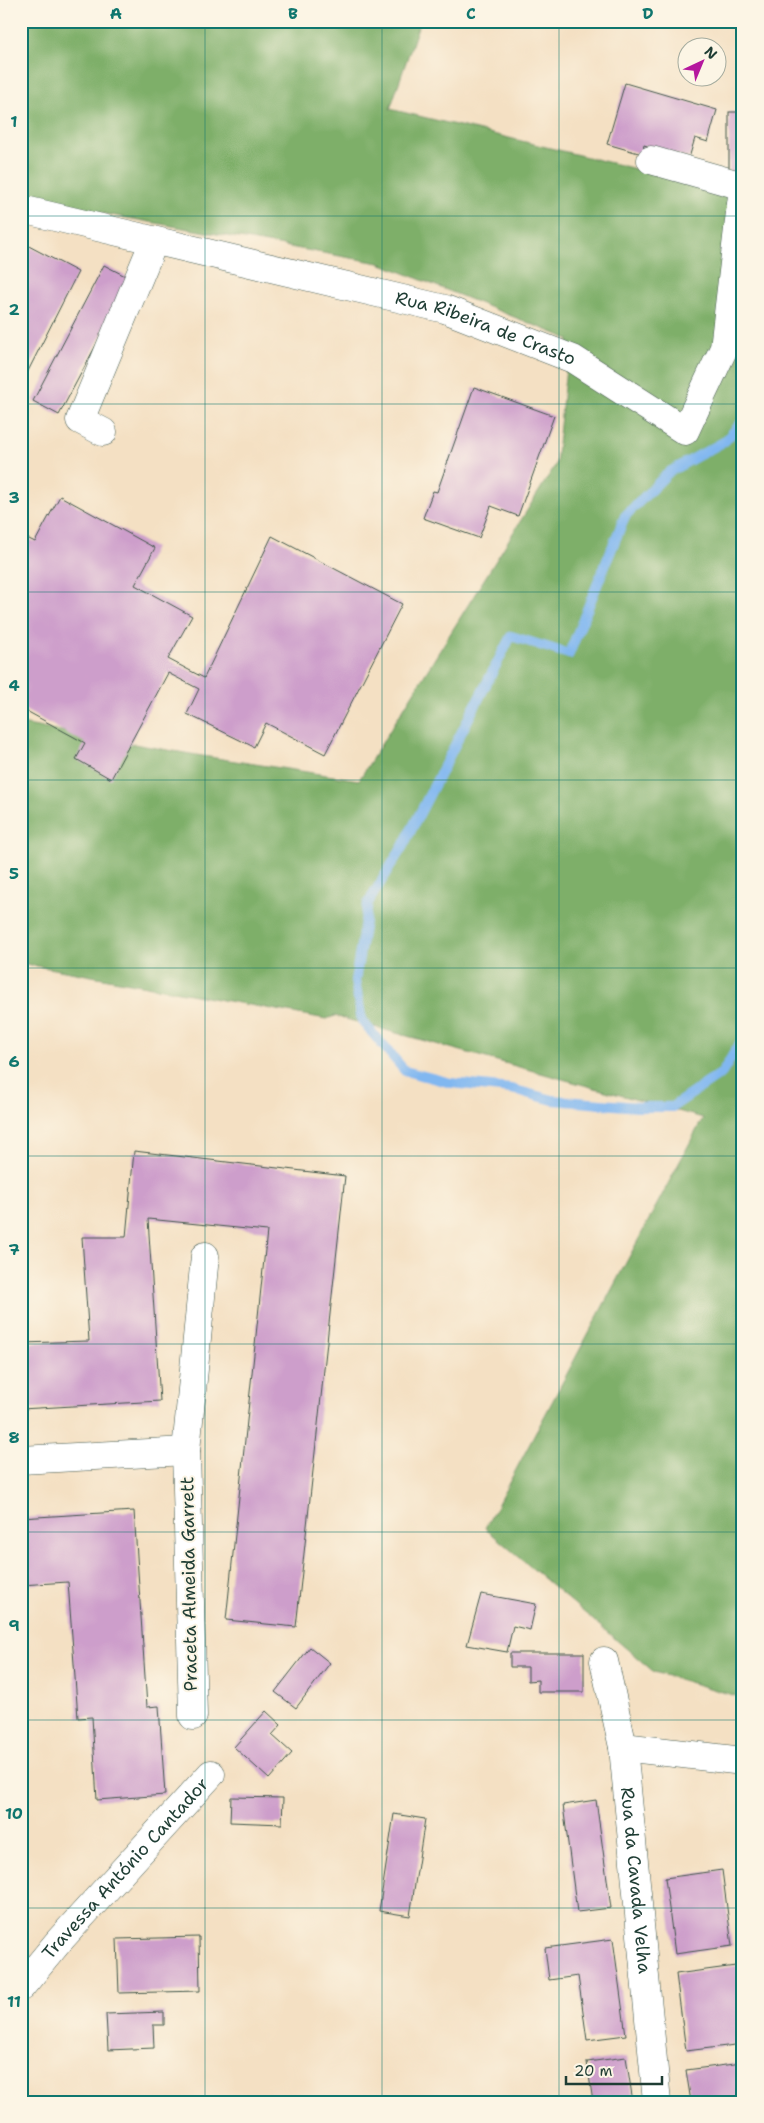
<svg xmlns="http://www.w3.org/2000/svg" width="764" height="2123" font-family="'Shantell Sans',sans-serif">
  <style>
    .forest { fill: #7eaf69; stroke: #4e764e }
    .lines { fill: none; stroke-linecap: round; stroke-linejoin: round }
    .stream { stroke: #81b7f0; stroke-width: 10 }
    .building { fill: #cd9ecb }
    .minor-casing { stroke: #3f5549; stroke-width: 29 }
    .minor { stroke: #fff; stroke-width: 28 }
    .grid { fill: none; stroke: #0f766e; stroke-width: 1; stroke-opacity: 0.55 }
    .labels { text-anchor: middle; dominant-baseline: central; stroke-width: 4; stroke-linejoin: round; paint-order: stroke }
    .street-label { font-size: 18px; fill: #1f3d34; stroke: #fcf5e5 }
    .neatline { fill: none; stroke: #0f766e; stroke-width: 2 }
    .grid-label { font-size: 16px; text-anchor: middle; font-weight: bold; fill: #0f766e }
  </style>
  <rect width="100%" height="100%" fill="#fcf5e5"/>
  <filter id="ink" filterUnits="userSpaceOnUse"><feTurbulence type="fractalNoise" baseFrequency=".02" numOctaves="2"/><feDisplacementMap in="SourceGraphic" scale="10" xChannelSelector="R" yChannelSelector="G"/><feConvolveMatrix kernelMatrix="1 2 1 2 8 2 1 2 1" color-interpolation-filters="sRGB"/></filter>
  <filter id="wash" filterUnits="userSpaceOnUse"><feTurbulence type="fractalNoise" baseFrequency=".0096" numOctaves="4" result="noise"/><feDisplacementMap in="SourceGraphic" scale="20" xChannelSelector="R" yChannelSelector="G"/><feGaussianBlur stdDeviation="1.12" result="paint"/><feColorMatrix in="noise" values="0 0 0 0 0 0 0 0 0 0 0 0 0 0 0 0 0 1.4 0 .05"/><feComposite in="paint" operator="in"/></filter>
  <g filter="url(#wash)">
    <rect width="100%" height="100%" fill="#f4e0c3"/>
    <!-- forest -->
    <polygon class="forest" points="21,21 420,21 390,109 743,195 743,1698 654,1672 485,1528 703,1118 335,1016 326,1019 21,963 21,724 196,755 359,780 556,464 569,339 379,263 21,199"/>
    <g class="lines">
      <!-- stream -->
      <polyline class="stream" points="743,421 725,441 669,472 625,516 569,654 511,636 403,846 368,903 355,981 362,1021 405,1071 451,1083 511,1089 553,1100 638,1107 672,1107 722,1073 740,1043 743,1047"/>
    </g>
    <g id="blocks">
      <!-- building -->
      <g class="building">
        <polygon points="625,83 717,110 708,142 695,138 689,158 644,145 642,154 607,144"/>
        <rect x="729" y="112" width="14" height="63"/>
        <polygon points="23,243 78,272 21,385 21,247"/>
        <polygon points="104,265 131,279 59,415 33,401"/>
        <polygon points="474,387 554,416 518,516 491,506 479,538 423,518 433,491 437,492"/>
        <polygon points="60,496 155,548 135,585 192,616 168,659 204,678 272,536 402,604 325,754 266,723 254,747 187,714 199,689 168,673 111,779 76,759 85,743 21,708 21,535 35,542"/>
        <polygon points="134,1151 345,1176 296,1627 226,1620 267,1231 148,1219 160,1401 21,1409 21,1343 89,1341 82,1237 126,1237"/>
        <polygon points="134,1511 147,1707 159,1706 165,1795 97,1800 92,1717 78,1718 68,1582 21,1585 21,1518"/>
        <polygon points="481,1594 536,1604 530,1630 513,1626 507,1652 467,1645"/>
        <polygon points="310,1647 330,1663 296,1708 275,1692"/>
        <polygon points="510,1653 584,1653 584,1692 538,1692 538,1680 528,1681 528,1667 510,1667"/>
        <polygon points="266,1711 281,1725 272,1735 292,1753 269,1779 234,1747"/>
        <polygon points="231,1797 283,1798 282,1824 230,1822"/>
        <polygon points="596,1800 611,1908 577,1912 563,1805"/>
        <polygon points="394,1814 425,1819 410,1916 379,1911"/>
        <polygon points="722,1870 732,1946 675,1954 665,1878"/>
        <polygon points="199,1937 200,1991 119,1993 117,1939"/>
        <polygon points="613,1939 626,2035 587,2040 578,1976 549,1980 545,1948"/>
        <polygon points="743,1965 743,2044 686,2051 676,1974"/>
        <polygon points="164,2012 164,2025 153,2025 154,2048 108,2050 106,2014"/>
        <polygon points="626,2057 633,2102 593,2102 587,2062"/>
        <polygon points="742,2063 743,2102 691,2102 686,2070"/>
      </g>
    </g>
  </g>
  <g filter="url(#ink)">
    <use href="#blocks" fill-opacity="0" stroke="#3f5549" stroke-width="1"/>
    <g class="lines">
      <!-- minor casing -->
      <g class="minor-casing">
        <g id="minor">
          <polyline points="651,160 743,186"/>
          <path id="s1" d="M21 209 445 309 573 359 685 431 724 348 743 187"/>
          <polyline points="103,432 80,420 154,241"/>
          <polyline points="21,1460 186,1451"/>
          <path id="s2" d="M604 1661 623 1747 657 2102"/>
          <polyline points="193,1716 186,1451 205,1256"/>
          <polyline points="623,1747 743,1761"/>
          <path id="s3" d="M21 1987 59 1941 211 1774"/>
        </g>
      </g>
      <!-- minor -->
      <use href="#minor" class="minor"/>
    </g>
  </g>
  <!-- grid -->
  <path class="grid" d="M205 21V2102M382 21V2102M559 21V2102M21 216H743M21 404H743M21 592H743M21 780H743M21 968H743M21 1156H743M21 1344H743M21 1532H743M21 1720H743M21 1908H743"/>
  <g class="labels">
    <!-- street labels -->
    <g class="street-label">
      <text stroke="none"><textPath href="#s1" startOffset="480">Rua Ribeira de Crasto</textPath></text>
      <text transform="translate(189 1584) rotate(-91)">Praceta Almeida Garrett</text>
      <text stroke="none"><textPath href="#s3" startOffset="158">Travessa António Cantador</textPath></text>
      <text stroke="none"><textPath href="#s2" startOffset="222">Rua da Cavada Velha</textPath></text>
    </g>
  </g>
  <!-- margin -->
  <rect width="764" height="2123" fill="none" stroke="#fcf5e5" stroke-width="55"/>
  <!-- north arrow -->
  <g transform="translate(702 62) rotate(44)"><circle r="24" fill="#fcf5e5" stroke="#a4ab9e"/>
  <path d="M0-4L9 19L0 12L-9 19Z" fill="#b5179e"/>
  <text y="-8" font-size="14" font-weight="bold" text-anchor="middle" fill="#1f3d34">N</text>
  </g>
  <!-- scale -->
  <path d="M566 2076v8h96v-8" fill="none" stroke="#1f3d34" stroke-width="2.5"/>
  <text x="574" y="2076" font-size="15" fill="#1f3d34" stroke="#fcf5e5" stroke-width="4" paint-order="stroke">20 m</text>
  <rect x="28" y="28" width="708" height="2068" class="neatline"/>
  <g class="grid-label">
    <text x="116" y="19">A</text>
    <text x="293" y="19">B</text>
    <text x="471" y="19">C</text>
    <text x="648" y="19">D</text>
    <text x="14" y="127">1</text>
    <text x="14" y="315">2</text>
    <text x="14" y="503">3</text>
    <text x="14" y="691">4</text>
    <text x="14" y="879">5</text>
    <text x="14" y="1067">6</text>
    <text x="14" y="1255">7</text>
    <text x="14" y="1443">8</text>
    <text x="14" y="1631">9</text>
    <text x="14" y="1819">10</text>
    <text x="14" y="2007">11</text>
  </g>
</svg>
